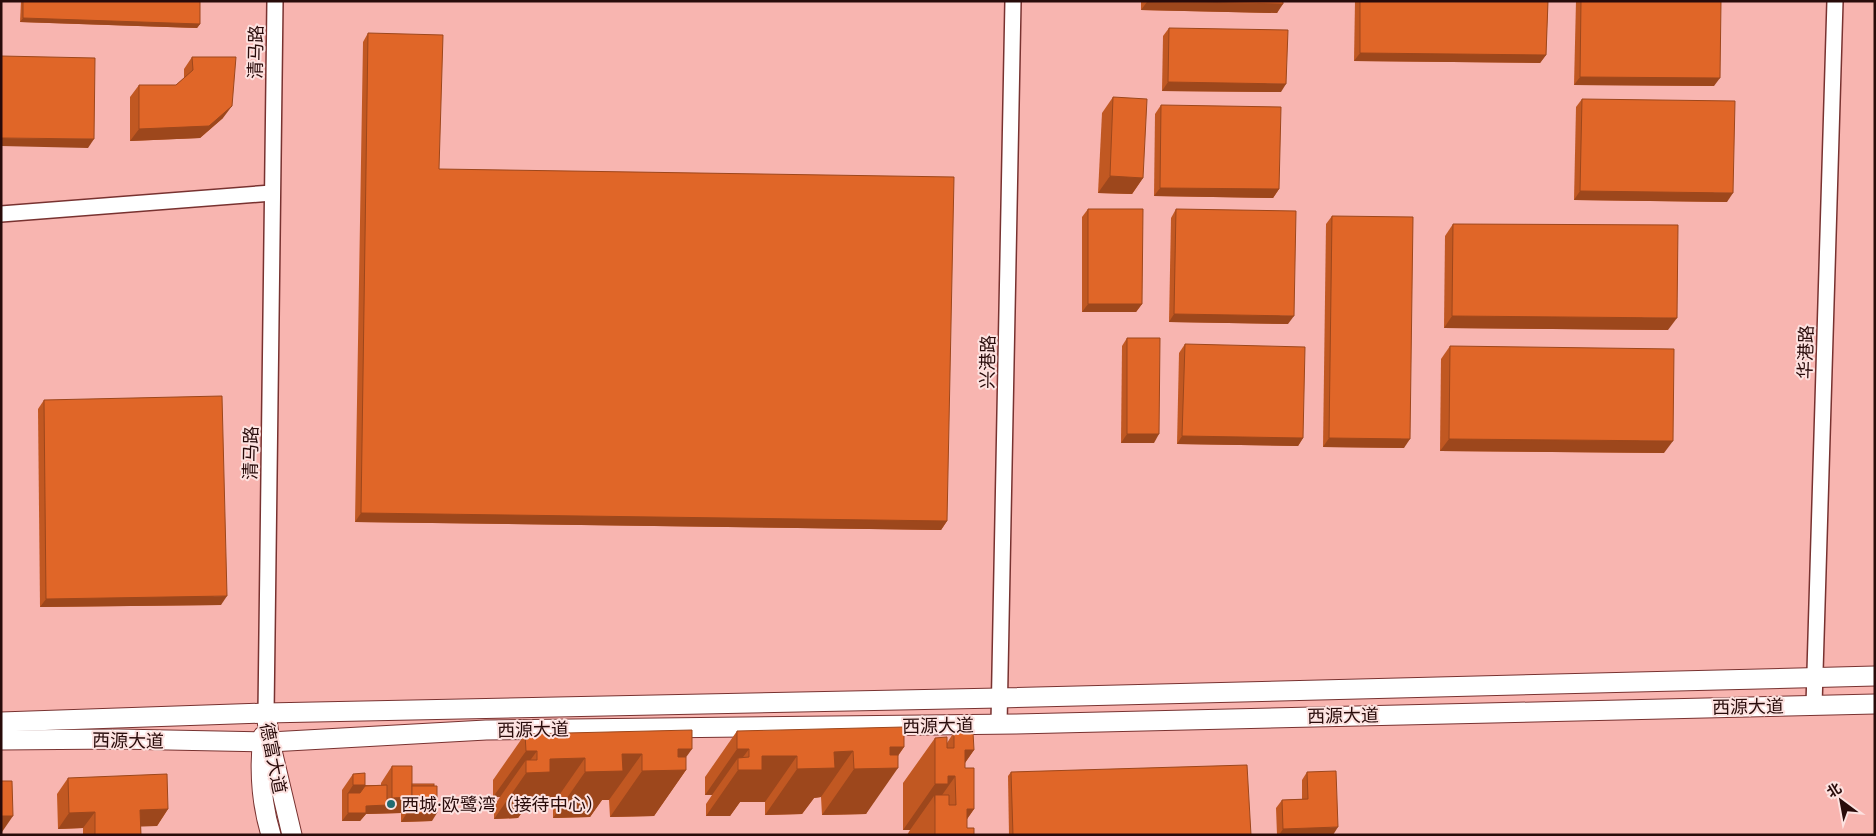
<svg xmlns="http://www.w3.org/2000/svg" width="1876" height="836" font-family="'Noto Sans','Noto Sans SC',sans-serif">
  <style>
    .lines { fill: none; stroke-linecap: round; stroke-linejoin: round }
    .minor-casing { stroke: #783230; stroke-width: 18 }
    .major-casing { stroke: #783230; stroke-width: 21 }
    .minor { stroke: #fff; stroke-width: 15 }
    .major { stroke: #fff; stroke-width: 19 }
    .wall { fill: #c15822 }
    .shaded-wall { fill: #9d471c }
    .building { fill: #e06628; stroke: #9d471c }
    .poi-dot { fill: #206c72; stroke: #fde2e0; stroke-width: 2 }
    .labels { text-anchor: middle; dominant-baseline: central; stroke-width: 4; stroke-linejoin: round; paint-order: stroke }
    .street-label { font-size: 18px; fill: #280b0a; stroke: #fde2e0 }
    .poi-label { font-size: 18px; fill: #280b0a; stroke: #fde2e0; text-anchor: start }
  </style>
  <rect width="100%" height="100%" fill="#f8b5b0"/>
  <g class="lines">
    <!-- minor casing -->
    <g class="minor-casing">
      <g id="minor">
        <polyline points="1,214 272,193"/>
        <polyline points="1814,705 1835,1"/>
        <polyline points="266,713 275,1"/>
        <polyline points="999,724 1013,1"/>
      </g>
    </g>
    <!-- major casing -->
    <g class="major-casing">
      <g id="major">
        <polyline points="266,713 270,742 292,835"/>
        <polyline points="1,722 266,713 999,698 1875,676"/>
        <path d="M263 736C259 770 261 802 271 835"/>
        <polyline points="1,740 118,739 270,742 486,730 1016,724 1875,704"/>
      </g>
    </g>
    <!-- minor -->
    <use href="#minor" class="minor"/>
    <!-- major -->
    <use href="#major" class="major"/>
  </g>
  <!-- wall -->
  <g class="wall">
    <polygon points="21,1 200,1 200,24 197,28 20,22"/>
    <polygon points="1141,1 1283,1 1277,13 1141,10"/>
    <polygon points="1355,1 1548,1 1546,55 1540,63 1354,61"/>
    <polygon points="1576,1 1721,1 1714,86 1574,85"/>
    <polygon points="1169,28 1281,92 1162,91 1163,36"/>
    <polygon points="368,33 439,169 947,521 941,530 355,522 363,42"/>
    <polygon points="192,57 223,118 200,138 130,141 130,97 139,85 176,85 184,78 184,69"/>
    <polygon points="1113,97 1143,178 1132,194 1098,193 1102,113"/>
    <polygon points="1582,99 1727,202 1574,200 1576,107"/>
    <polygon points="1161,105 1279,189 1273,198 1154,196 1155,114"/>
    <polygon points="1088,209 1142,304 1136,312 1082,312 1082,217"/>
    <polygon points="1176,209 1288,324 1169,322 1171,218"/>
    <polygon points="1332,216 1404,448 1323,447 1326,224"/>
    <polygon points="1453,224 1668,330 1444,328 1445,236"/>
    <polygon points="1127,338 1154,443 1121,443 1122,346"/>
    <polygon points="1185,344 1303,438 1298,446 1177,444 1179,353"/>
    <polygon points="1450,346 1664,453 1440,451 1441,359"/>
    <polygon points="44,400 221,605 40,607 38,409"/>
    <polygon points="737,731 904,747 898,756 866,814 822,815 821,797 814,798 802,814 765,815 765,802 740,802 730,816 706,816 706,804 712,795 705,795 705,777"/>
    <polygon points="954,732 974,750 965,763 965,768 974,809 967,819 967,828 974,835 907,835 910,830 903,830 903,783 935,738 947,743"/>
    <polygon points="525,734 686,758 686,770 654,816 610,817 609,800 602,800 590,817 553,818 553,804 527,805 518,818 494,819 494,806 500,797 493,797 493,780"/>
    <polygon points="392,766 412,784 432,821 401,822 401,813 366,814 360,821 342,821 342,790 353,774 365,785 381,785 381,783"/>
    <polygon points="1011,772 1251,835 1009,835 1008,776"/>
    <polygon points="1307,772 1333,835 1277,835 1276,808 1282,800 1302,799 1302,780"/>
    <polygon points="68,778 168,809 157,826 141,826 141,835 83,835 83,828 58,829 57,794"/>
  </g>
  <!-- shaded-wall -->
  <g class="shaded-wall">
    <polygon points="913,1 951,1 951,2"/>
    <polygon points="1147,2 1283,4 1277,13 1141,10"/>
    <polygon points="23,18 200,24 197,28 20,22"/>
    <polygon points="1360,53 1546,55 1540,63 1354,61"/>
    <polygon points="1580,77 1720,78 1714,86 1574,85"/>
    <polygon points="1168,82 1286,84 1281,92 1162,91"/>
    <polygon points="232,106 223,118 200,138 130,141 139,129"/>
    <polygon points="1,138 94,139 88,148 1,146"/>
    <polygon points="1110,176 1143,178 1132,194 1098,193"/>
    <polygon points="1160,188 1279,189 1273,198 1154,196"/>
    <polygon points="1580,191 1733,193 1727,202 1574,200"/>
    <polygon points="1088,304 1142,304 1136,312 1082,312"/>
    <polygon points="1174,314 1294,316 1288,324 1169,322"/>
    <polygon points="1452,316 1677,318 1668,330 1444,328"/>
    <polygon points="1127,434 1159,434 1154,443 1121,443"/>
    <polygon points="1182,436 1303,438 1298,446 1177,444"/>
    <polygon points="1329,438 1410,439 1404,448 1323,447"/>
    <polygon points="1449,439 1673,441 1664,453 1440,451"/>
    <polygon points="361,513 947,521 941,530 355,522"/>
    <polygon points="227,596 221,605 40,607 46,599"/>
    <polygon points="890,747 904,747 889,768 898,768 866,814 822,815 854,769"/>
    <polygon points="678,749 692,749 677,770 686,770 654,816 610,817 642,771"/>
    <polygon points="737,749 749,749 738,764 738,758 712,795 705,795"/>
    <polygon points="965,750 974,750 935,805 934,796 910,830 903,830 935,784"/>
    <polygon points="526,751 537,751 526,766 526,760 500,797 493,797"/>
    <polygon points="853,751 821,797 814,798 802,814 765,815 797,769 834,752"/>
    <polygon points="622,754 642,754 609,800 602,800 590,817 553,818 585,772"/>
    <polygon points="762,756 797,756 765,802 740,802 730,816 706,816 738,770"/>
    <polygon points="585,758 553,804 527,805 518,818 494,819 526,773 550,759"/>
    <polygon points="353,785 365,785 381,794 348,793"/>
    <polygon points="412,797 401,813 366,814 360,821 342,821 348,813 366,806 387,805 392,798"/>
    <polygon points="168,809 157,826 129,827 140,810"/>
    <polygon points="967,809 974,809 956,835"/>
    <polygon points="95,812 83,828 58,829 69,813"/>
    <polygon points="407,813 437,813 432,821 401,822"/>
    <polygon points="1,816 13,816 2,832 1,832"/>
    <polygon points="1338,827 1333,835 1279,835 1283,829"/>
  </g>
  <!-- building -->
  <g class="building">
    <polygon points="23,1 200,1 200,24 23,18"/>
    <polygon points="1147,1 1283,1 1283,4"/>
    <polygon points="1360,1 1548,1 1546,55 1360,53"/>
    <polygon points="1581,1 1721,1 1720,78 1580,77"/>
    <polygon points="1169,28 1288,30 1286,84 1168,82"/>
    <polygon points="368,33 443,35 439,169 954,177 947,521 361,513"/>
    <polygon points="1,56 95,58 94,139 1,138"/>
    <polygon points="192,57 236,57 232,106 209,126 139,129 139,85 176,85 193,70"/>
    <polygon points="1113,97 1147,99 1143,178 1110,176"/>
    <polygon points="1582,99 1735,101 1733,193 1580,191"/>
    <polygon points="1161,105 1281,107 1279,189 1160,188"/>
    <polygon points="1088,209 1143,209 1142,304 1088,304"/>
    <polygon points="1176,209 1296,211 1294,316 1174,314"/>
    <polygon points="1332,216 1413,217 1410,439 1329,438"/>
    <polygon points="1453,224 1678,225 1677,318 1452,316"/>
    <polygon points="1127,338 1160,338 1159,434 1127,434"/>
    <polygon points="1185,344 1305,347 1303,438 1182,436"/>
    <polygon points="1450,346 1674,349 1673,441 1449,439"/>
    <polygon points="222,396 227,596 46,599 44,400"/>
    <polygon points="904,727 904,747 890,747 890,755 898,755 898,768 854,769 853,751 834,752 835,768 797,769 797,756 762,756 762,770 738,770 738,758 749,757 749,749 737,749 737,731"/>
    <polygon points="692,730 692,749 678,749 678,757 686,757 686,770 642,771 642,754 622,754 623,771 585,772 585,758 550,759 550,772 526,773 526,760 537,760 537,751 526,751 525,734"/>
    <polygon points="954,732 973,732 974,750 965,750 965,768 974,768 974,809 967,809 967,828 974,828 974,835 935,835 935,795 949,795 949,805 956,805 955,776 948,776 948,784 935,784 935,738 947,737 947,748 954,748"/>
    <polygon points="1247,765 1251,835 1013,835 1011,772"/>
    <polygon points="392,766 412,766 412,797 392,798"/>
    <polygon points="1336,771 1338,827 1283,829 1282,800 1308,799 1307,772"/>
    <polygon points="365,773 365,785 353,785 353,774"/>
    <polygon points="167,774 168,809 140,810 141,835 95,835 95,812 69,813 68,778"/>
    <polygon points="1,781 12,781 13,816 1,816"/>
    <rect x="412" y="784" width="22" height="2"/>
    <polygon points="387,785 387,805 366,806 366,813 348,813 348,793 360,793 365,786"/>
    <polygon points="412,786 437,786 437,813 407,813 407,805 412,797"/>
  </g>
  <!-- markers -->
  <circle class="poi-dot" cx="391" cy="804" r="5"/>
  <g class="labels">
    <!-- street labels -->
    <g class="street-label">
      <text transform="translate(255 52) rotate(-89)">清马路</text>
      <text transform="translate(1805 352) rotate(-88)">华港路</text>
      <text transform="translate(987 362) rotate(-89)">兴港路</text>
      <text transform="translate(250 453) rotate(-89)">清马路</text>
      <text transform="translate(1748 706) rotate(-1)">西源大道</text>
      <text transform="translate(1343 715) rotate(-1)">西源大道</text>
      <text transform="translate(938 725) rotate(-1)">西源大道</text>
      <text transform="translate(533 729) rotate(-1)">西源大道</text>
      <text transform="translate(128 740) rotate(1)">西源大道</text>
      <text transform="translate(274 758) rotate(79)">德富大道</text>
    </g>
    <!-- poi labels -->
    <g class="poi-label">
      <text x="401" y="804">西城·欧鹭湾（接待中心）</text>
    </g>
  </g>
  <!-- border -->
  <rect width="1876" height="836" fill="none" stroke="#280b0a" stroke-width="5"/>
  <!-- north arrow -->
  <g transform="translate(1841 801) rotate(328)" stroke="#fde2e0" stroke-width="4" paint-order="stroke">
  <path d="M0-4L9 19L0 12L-9 19Z" fill="#280b0a"/>
  <text y="-8" font-size="14" font-weight="bold" text-anchor="middle" fill="#280b0a">北</text>
  </g>
</svg>
